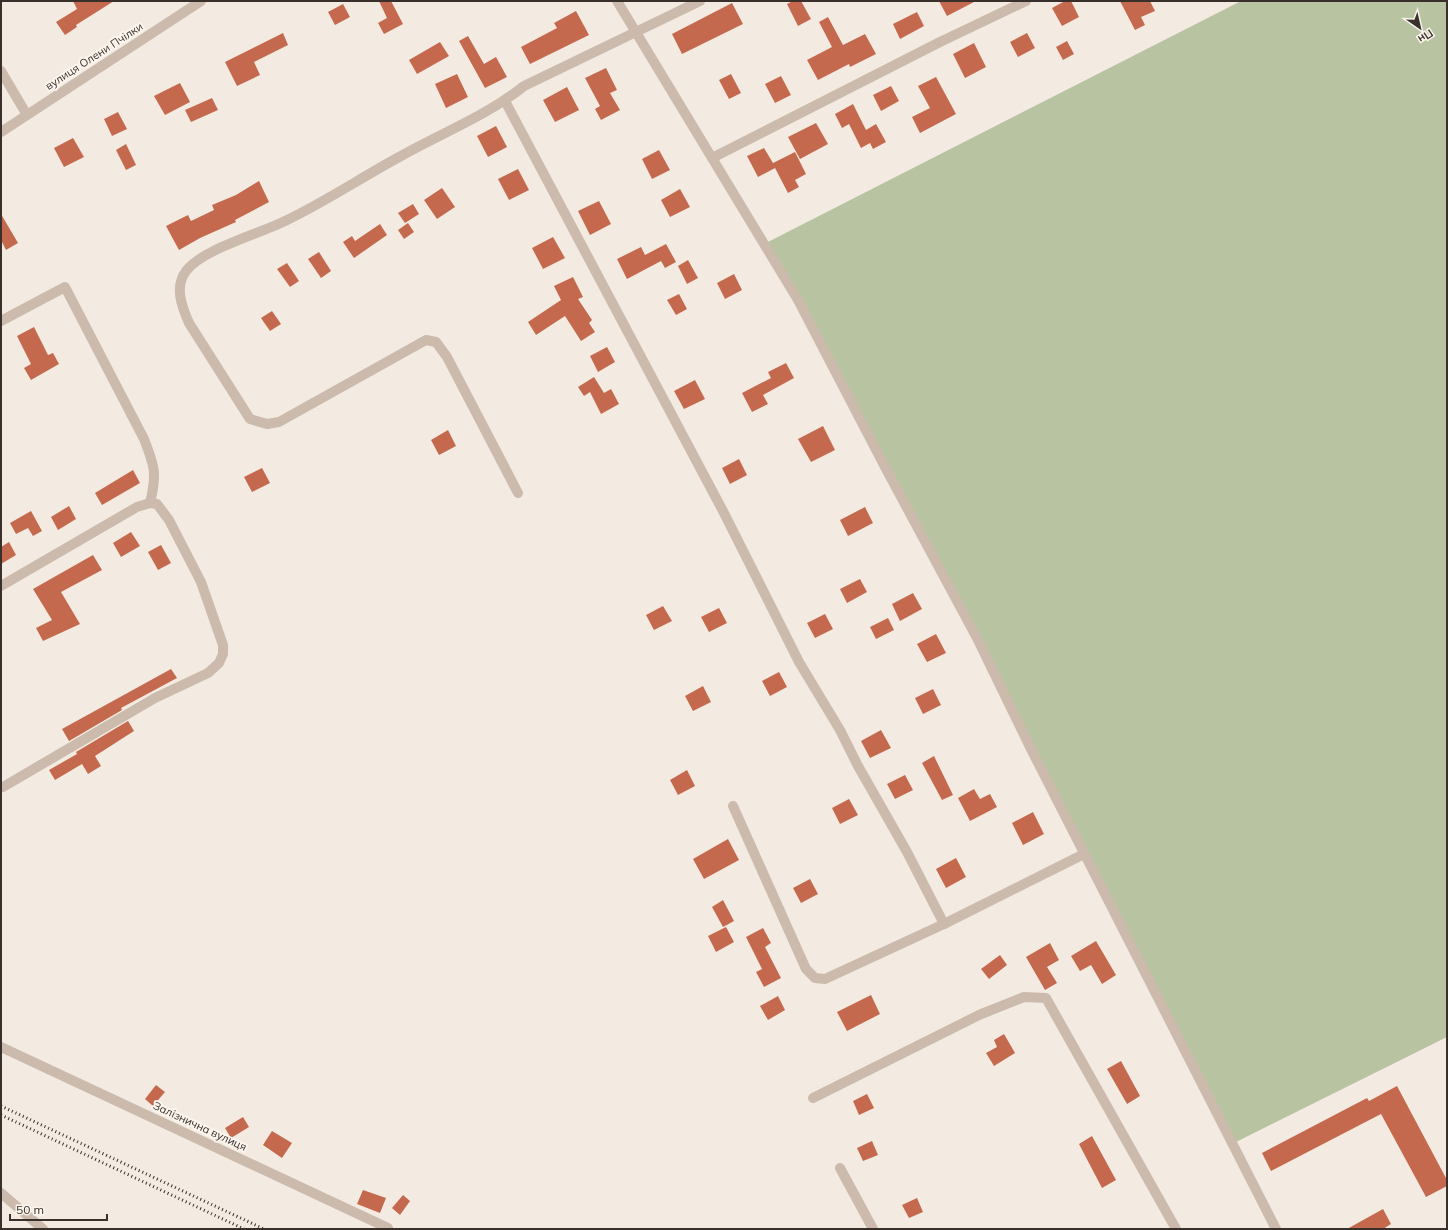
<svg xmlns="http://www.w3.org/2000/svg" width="1448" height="1230" font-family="Mulish,sans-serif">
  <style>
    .green { fill: #b8c3a1 }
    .building { fill: #c5694e }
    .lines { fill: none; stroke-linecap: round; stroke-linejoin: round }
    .minor { stroke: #ccbbad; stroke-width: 10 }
    .tertiary { stroke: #ccbbad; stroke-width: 10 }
    .rail { stroke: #3a302b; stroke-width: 3; stroke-dasharray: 1 3; stroke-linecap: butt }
    .labels { text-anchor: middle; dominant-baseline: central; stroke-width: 4; stroke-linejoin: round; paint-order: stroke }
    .street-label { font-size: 11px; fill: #3a302b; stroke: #fbf5ee }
  </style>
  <rect width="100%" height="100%" fill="#f3ebe1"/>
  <!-- green -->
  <polygon class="green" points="1241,1 1447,1 1447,1037 1232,1144 1031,749 764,244"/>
  <!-- building -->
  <g class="building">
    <polygon points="73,1 114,1 76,25 77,27 65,35 56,22 77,9"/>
    <polygon points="379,1 391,1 403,24 384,34 378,23 387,18"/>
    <polygon points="793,1 801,1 811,19 798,26 787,4"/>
    <polygon points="939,1 976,1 947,16"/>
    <polygon points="1065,1 1071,1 1079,17 1062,26 1052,8"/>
    <polygon points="1120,1 1150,1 1155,11 1141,17 1145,25 1135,30"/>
    <polygon points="732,3 743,24 682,54 672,34"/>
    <polygon points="343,4 350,17 335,25 328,12"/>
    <polygon points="576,11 589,35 530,64 521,47 557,28 554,23"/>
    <polygon points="917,12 924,26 900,39 893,24"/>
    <polygon points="828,17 843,45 865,34 876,54 850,67 849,64 818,80 807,60 832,47 819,22"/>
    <polygon points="283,33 288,45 254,62 260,75 237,86 225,62"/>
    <polygon points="1027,33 1035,48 1018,57 1010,42"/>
    <polygon points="468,36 484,64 496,57 507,77 485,88 459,41"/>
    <polygon points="1067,41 1074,54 1063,60 1056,47"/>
    <polygon points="440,42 449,56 417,74 409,60"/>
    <polygon points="974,43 986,67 965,78 953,54"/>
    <polygon points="606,68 617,90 610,93 620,110 601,120 595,109 600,106 585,78"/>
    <polygon points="457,74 468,97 446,108 435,84"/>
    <polygon points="731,74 741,93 729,99 719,80"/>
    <polygon points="781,76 791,95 775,103 765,84"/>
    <polygon points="936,77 956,114 920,133 912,117 930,108 918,86"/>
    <polygon points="180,83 190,102 165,115 154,96"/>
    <polygon points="891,86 899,101 881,111 873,95"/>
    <polygon points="567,87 579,110 555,122 543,100"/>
    <polygon points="212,98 218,110 191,122 185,110"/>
    <polygon points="853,104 866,130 876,124 886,142 873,149 870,143 861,148 849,124 842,128 835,114"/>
    <polygon points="118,112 127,129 112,136 104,119"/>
    <polygon points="816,123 828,144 800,159 788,137"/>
    <polygon points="496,126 507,147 488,157 477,136"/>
    <polygon points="73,138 84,157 64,167 54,148"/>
    <polygon points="126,144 136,165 126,170 116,150"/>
    <polygon points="764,148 773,163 795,152 806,174 795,180 799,187 788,193 775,168 758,177 747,156"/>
    <polygon points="659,150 670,170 652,179 642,159"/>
    <polygon points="518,169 529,190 509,200 498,179"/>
    <polygon points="259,181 269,202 235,220 236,222 200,238 179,250 166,226 188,215 191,221 214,210 212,205 236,195"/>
    <polygon points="442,188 455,207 437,219 424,200"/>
    <polygon points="680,189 690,207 670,217 661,200"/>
    <polygon points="599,201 611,224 590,235 578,211"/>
    <polygon points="413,204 419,214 405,223 398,213"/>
    <polygon points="1,214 18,243 6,250 1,240"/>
    <polygon points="408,223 414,232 404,239 398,230"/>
    <polygon points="380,224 387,235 354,258 343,242 352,236 355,241"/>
    <polygon points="553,237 565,258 543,269 532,248"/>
    <polygon points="666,244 676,262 665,268 661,261 627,279 617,259 641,247 645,255"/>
    <polygon points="319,252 331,271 321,278 308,259"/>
    <polygon points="688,260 698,278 687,284 678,266"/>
    <polygon points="287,263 299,281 290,287 277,269"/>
    <polygon points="734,274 742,290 725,299 717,283"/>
    <polygon points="573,277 583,297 578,299 592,320 589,323 595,332 581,341 565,316 536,335 528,322 561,300 554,286"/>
    <polygon points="679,294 687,309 676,315 667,300"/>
    <polygon points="272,311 281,324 270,331 261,318"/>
    <polygon points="34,327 48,355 53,353 59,364 31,380 24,368 31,364 17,336"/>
    <polygon points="607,347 615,362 598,372 590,356"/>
    <polygon points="786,363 794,378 763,395 768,404 752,412 742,393 771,378 768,372"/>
    <polygon points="594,377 604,393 611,389 619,404 601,414 590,392 584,396 578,387"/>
    <polygon points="695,380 705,399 684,409 674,391"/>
    <polygon points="823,426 835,450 811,462 798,439"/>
    <polygon points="448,430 456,446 439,455 431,440"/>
    <polygon points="739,459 747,475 730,484 722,468"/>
    <polygon points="262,468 270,483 252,492 244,477"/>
    <polygon points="133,470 140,483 102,505 95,493"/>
    <polygon points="69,506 76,519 58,530 51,517"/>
    <polygon points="865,507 873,523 848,536 840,520"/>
    <polygon points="31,511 42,531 33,536 28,528 16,534 10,523"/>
    <polygon points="131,532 140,546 121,557 113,543"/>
    <polygon points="9,542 16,555 1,564 1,547"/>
    <polygon points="161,545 171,563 158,570 148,552"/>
    <polygon points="93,555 102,570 61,592 80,624 43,641 36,628 52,620 33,589"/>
    <polygon points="860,579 867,592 847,603 840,589"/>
    <polygon points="913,593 922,609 900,621 892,604"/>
    <polygon points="663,606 672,621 654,630 646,615"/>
    <polygon points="719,608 727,623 709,632 701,617"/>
    <polygon points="825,614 833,629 815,638 807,623"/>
    <polygon points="888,618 894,630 876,639 870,627"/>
    <polygon points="936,634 946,653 927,662 917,644"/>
    <polygon points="171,669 177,678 121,708 122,710 69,741 62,729"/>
    <polygon points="779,672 787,687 770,696 762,681"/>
    <polygon points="703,686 711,702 693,711 685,696"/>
    <polygon points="933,689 941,705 923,714 915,698"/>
    <polygon points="128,721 134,731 95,756 101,766 88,774 82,764 55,780 49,770 77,754 76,752"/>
    <polygon points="881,730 891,748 870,758 861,741"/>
    <polygon points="934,756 953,795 942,800 922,763"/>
    <polygon points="687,770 695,786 678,795 670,780"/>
    <polygon points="905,775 913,790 895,799 887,784"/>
    <polygon points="974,789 980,799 990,794 997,807 970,821 958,798"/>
    <polygon points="849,799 858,815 840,824 832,808"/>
    <polygon points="1033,812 1044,834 1023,845 1012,823"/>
    <polygon points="728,839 739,860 704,879 693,859"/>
    <polygon points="956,858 966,877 946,888 936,869"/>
    <polygon points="810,879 818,894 801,903 793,888"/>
    <polygon points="723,900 734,921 723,927 712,907"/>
    <polygon points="726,927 734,942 716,952 708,936"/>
    <polygon points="763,928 771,943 765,947 781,978 764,987 756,972 762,969 746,937"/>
    <polygon points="1096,941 1116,975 1102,984 1091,965 1080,971 1071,956"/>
    <polygon points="1050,943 1059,960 1047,967 1057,983 1045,990 1026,957"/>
    <polygon points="1000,955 1007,965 989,979 981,969"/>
    <polygon points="871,995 880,1014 847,1031 837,1012"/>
    <polygon points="778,996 785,1010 768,1020 760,1006"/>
    <polygon points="1004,1034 1015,1053 994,1066 986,1053 997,1047 994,1040"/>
    <polygon points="1121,1061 1140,1096 1127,1104 1107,1069"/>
    <polygon points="156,1085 165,1092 153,1106 145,1099"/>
    <polygon points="1397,1086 1447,1180 1447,1186 1426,1197 1381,1114 1271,1171 1262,1153 1367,1098 1369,1101"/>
    <polygon points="867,1094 874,1108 859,1115 853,1101"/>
    <polygon points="243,1117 249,1127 231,1138 225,1128"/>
    <polygon points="272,1131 292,1143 282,1158 263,1145"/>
    <polygon points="1092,1136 1116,1180 1102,1188 1079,1144"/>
    <polygon points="872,1141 878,1155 863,1161 857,1148"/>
    <polygon points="363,1190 386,1198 380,1213 357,1204"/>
    <polygon points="403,1195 410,1201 400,1215 392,1208"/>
    <polygon points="917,1198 923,1212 909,1218 902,1205"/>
    <polygon points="1383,1209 1391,1224 1383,1229 1347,1229"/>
  </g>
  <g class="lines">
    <!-- minor -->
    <g class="minor">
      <polyline points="617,1 798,300 885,467 978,640 1031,749 1276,1229"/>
      <polyline points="1,71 27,115"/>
      <polyline points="505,101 724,513 799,662 840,730 858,766 907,852 944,924"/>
      <polyline points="712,158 940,42 1026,1"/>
      <path d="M1 321 65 287 144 439C155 467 157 474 150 503"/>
      <path d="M518 493 447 357 436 342 426 340 279 422 267 424 250 419 189 323C182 307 174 287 186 271 203 249 259 234 285 221 325 202 362 177 401 156 442 133 488 115 524 86L700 1"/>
      <polyline points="1,586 137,507 150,503 157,504 169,520 201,582 223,645 223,654 219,663 208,673 155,698 3,787"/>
      <polyline points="733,806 806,969 815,978 825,979 944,924 1084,854"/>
      <polyline points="1,1047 388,1228"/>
      <polyline points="813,1098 979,1015 1024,997 1046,998 1176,1229"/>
      <polyline points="840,1168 873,1229"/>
      <polyline points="1,1193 43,1229"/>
    </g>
    <!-- tertiary -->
    <polyline class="tertiary" points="1,132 201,1"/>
    <!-- rail -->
    <g class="rail">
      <polyline points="1,1106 264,1229"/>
      <polyline points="1,1115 244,1229"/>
    </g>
  </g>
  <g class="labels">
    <!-- street labels -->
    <g class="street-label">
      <text transform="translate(94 56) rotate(-33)">вулиця Олени Пчілки</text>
      <text transform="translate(200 1126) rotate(25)">Залізнична вулиця</text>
    </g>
  </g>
  <!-- border -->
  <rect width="1448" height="1230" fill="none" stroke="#3a302b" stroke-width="4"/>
  <!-- north arrow -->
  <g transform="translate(1420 28) rotate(146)" stroke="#fbf5ee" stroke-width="3" paint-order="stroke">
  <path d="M0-3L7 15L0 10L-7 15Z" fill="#3a302b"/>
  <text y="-6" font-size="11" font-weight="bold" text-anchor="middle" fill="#3a302b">Пн</text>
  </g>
  <!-- scale -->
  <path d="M10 1214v6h97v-6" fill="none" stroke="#3a302b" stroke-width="2"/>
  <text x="16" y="1214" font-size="12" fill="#3a302b" stroke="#fbf5ee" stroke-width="3" paint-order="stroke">50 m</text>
</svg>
